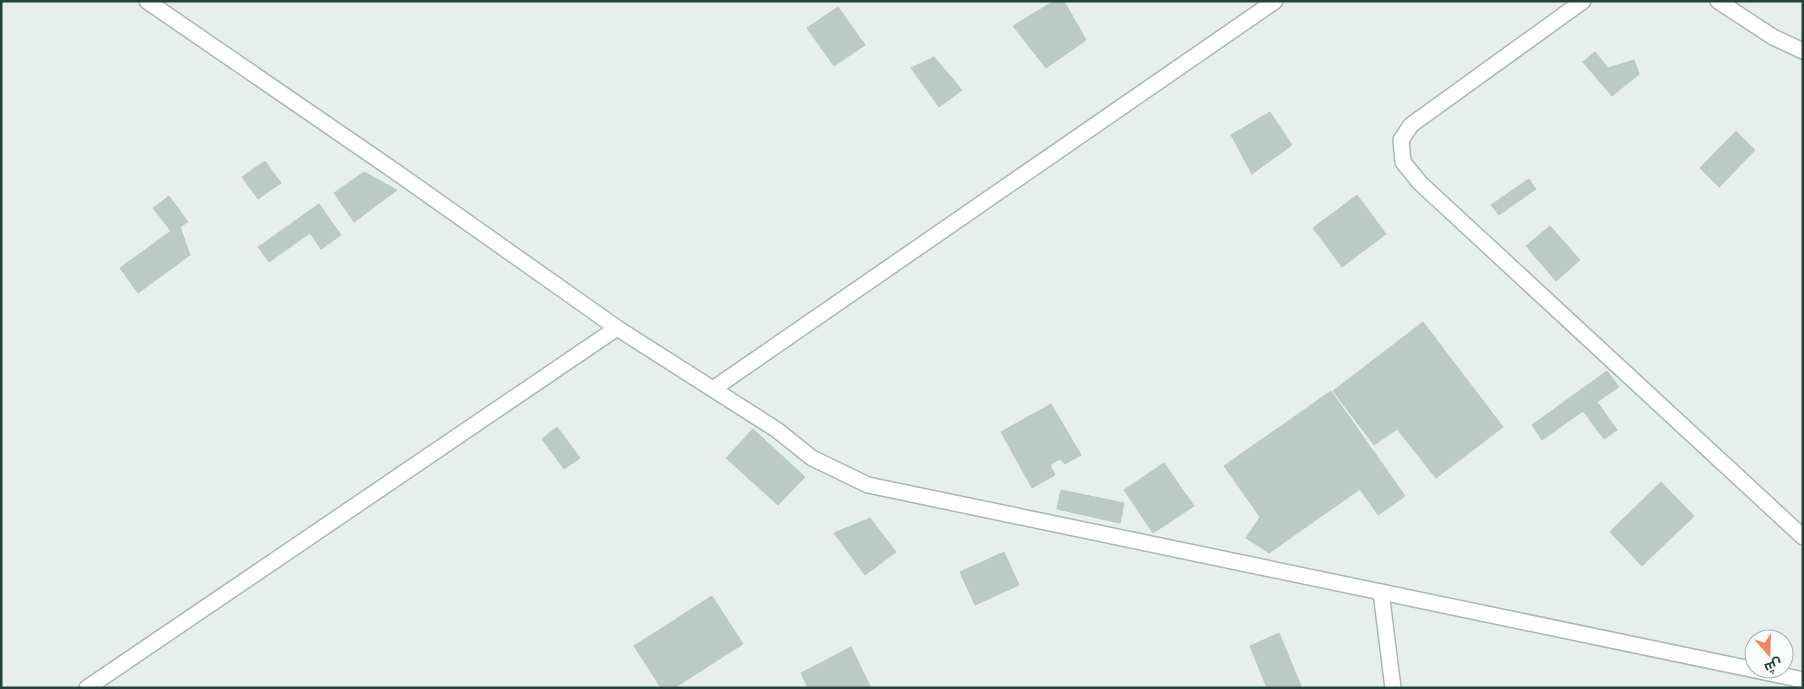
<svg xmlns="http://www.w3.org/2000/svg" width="1804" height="689" font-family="'Sofia Sans Condensed',Cairo,sans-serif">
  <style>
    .building { fill: #bbcac4; stroke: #b8c9c2 }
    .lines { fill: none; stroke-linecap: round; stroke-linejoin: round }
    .minor-casing { stroke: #a8b8b2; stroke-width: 18 }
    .minor { stroke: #fff; stroke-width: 15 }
  </style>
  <rect width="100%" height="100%" fill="#e6efeb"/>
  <!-- building -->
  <g class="building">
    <polygon points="1054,1 1064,1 1086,40 1046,68 1013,26"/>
    <polygon points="838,7 865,45 834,66 807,28"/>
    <polygon points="1595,52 1608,68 1634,60 1639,74 1612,96 1583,62"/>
    <polygon points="934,57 962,90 939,107 911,68"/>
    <polygon points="1270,112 1292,145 1252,174 1231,135"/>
    <polygon points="1736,131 1755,150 1719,187 1700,168"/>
    <polygon points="265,161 281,183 258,199 242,177"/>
    <polygon points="364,172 397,190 354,222 334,193"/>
    <polygon points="1529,179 1536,189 1499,215 1491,205"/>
    <polygon points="1357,195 1386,234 1342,267 1313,228"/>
    <polygon points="169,196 188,222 180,227 190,255 138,293 120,268 171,231 153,208"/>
    <polygon points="319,204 341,235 321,249 310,233 269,262 258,247"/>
    <polygon points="1550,226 1580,260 1556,281 1526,246"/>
    <polygon points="1423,322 1503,427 1436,478 1397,429 1374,445 1333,391"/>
    <polygon points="1607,371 1619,387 1597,402 1617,430 1604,439 1583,411 1542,440 1532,425"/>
    <polygon points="1331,391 1405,496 1378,515 1360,489 1269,553 1246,538 1260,517 1224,466"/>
    <polygon points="1051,404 1081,455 1065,464 1060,459 1050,465 1055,475 1032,488 1001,432"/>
    <polygon points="557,427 580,458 564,469 542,439"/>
    <polygon points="753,429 805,477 778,505 726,458"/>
    <polygon points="1164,463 1194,506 1153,533 1124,490"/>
    <polygon points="1661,482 1694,516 1642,566 1610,532"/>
    <polygon points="1061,490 1124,503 1120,523 1057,509"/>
    <polygon points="870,518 896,552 865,575 834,533"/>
    <polygon points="1004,552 1019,585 975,605 960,572"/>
    <polygon points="712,596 743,644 674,688 661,688 634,646"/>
    <polygon points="1279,633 1301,686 1297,688 1267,688 1250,646"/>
    <polygon points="851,647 871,688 808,688 801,673"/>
  </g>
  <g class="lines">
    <!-- minor casing -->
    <g class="minor-casing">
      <g id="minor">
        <polyline points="147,1 396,172 617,328 777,430 812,458 868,485 1803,680"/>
        <polyline points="1583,1 1411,125 1401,140 1403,162 1420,183 1803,537"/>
        <polyline points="1718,1 1773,37 1803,51"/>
        <polyline points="713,389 1275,1"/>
        <polyline points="1381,592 1393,688"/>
        <polyline points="87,688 617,328"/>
      </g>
    </g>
    <!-- minor -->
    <use href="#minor" class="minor"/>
  </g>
  <!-- border -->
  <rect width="1804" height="689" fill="none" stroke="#24423a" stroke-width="5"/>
  <!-- north arrow -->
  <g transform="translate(1769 654) rotate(160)"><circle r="24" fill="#f7fbf9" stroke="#a3b1ad"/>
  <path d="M0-4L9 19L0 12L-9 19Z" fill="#f4845f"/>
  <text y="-8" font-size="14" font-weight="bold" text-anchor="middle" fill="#24423a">ش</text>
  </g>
</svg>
